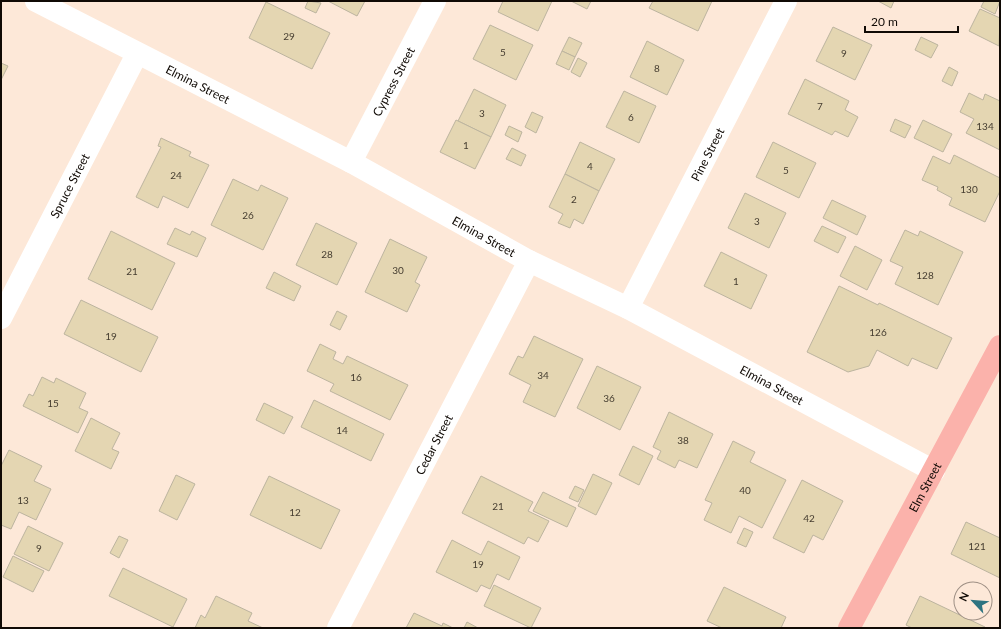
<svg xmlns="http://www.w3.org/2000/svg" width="1001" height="629" font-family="Lato,sans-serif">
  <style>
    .building { fill: #e4d6b2; stroke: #bcb49f }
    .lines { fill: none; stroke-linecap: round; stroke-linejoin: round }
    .minor { stroke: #fff; stroke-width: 22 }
    .major { stroke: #fbb2ab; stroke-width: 22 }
    .labels { text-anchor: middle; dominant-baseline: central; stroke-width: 4; stroke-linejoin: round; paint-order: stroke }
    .number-label { font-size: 10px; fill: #453d30 }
    .street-label { font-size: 12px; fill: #100a05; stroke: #fde8d8 }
  </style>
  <rect width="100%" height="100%" fill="#fde8d8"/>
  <!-- building -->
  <g class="building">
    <polygon points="308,1 321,3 316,13 305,8"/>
    <polygon points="328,1 365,1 357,16"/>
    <polygon points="503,1 552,1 538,31 498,12"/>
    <polygon points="571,1 591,1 587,9"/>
    <polygon points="653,1 712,1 698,31 649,8"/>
    <polygon points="878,1 894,1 891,8"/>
    <polygon points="984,1 1000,1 995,14 981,7"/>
    <polygon points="266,2 330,33 312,69 249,38"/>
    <polygon points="980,9 1000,18 999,46 969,31"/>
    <polygon points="490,25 533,45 516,80 473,59"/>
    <polygon points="833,27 872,45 855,80 816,61"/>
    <polygon points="569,37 582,43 575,57 562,51"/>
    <polygon points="921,37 938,45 931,58 915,50"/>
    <polygon points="647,41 684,60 667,95 630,77"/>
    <polygon points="562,51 575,57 569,70 556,64"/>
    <polygon points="578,58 587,63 580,77 571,72"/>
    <polygon points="1,63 8,66 1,80"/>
    <polygon points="949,67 958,72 952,86 942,81"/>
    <polygon points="805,79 849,101 845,110 858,117 848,137 835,131 832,135 788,114"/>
    <polygon points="474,89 506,105 491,137 458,121"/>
    <polygon points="624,91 656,106 639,143 606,127"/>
    <polygon points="969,93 983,100 985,94 1000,101 1000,150 966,133 974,119 960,112"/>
    <polygon points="532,112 543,117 536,133 525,127"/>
    <polygon points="895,119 911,126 905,138 890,131"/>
    <polygon points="456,120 491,137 475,169 440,152"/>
    <polygon points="923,120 952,134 943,152 914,138"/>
    <polygon points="509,126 522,132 518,142 505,135"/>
    <polygon points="161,138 191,152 189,156 209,165 188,208 163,196 158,208 136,197 161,147 158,146"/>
    <polygon points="580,142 615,159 599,191 565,174"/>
    <polygon points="773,142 816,163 799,198 756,177"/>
    <polygon points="512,148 526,155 521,166 506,159"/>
    <polygon points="954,155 1000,178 1000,191 985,222 949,205 952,198 937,190 938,187 922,180 933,156 950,164"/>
    <polygon points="565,174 599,191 583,224 574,219 570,228 558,223 563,214 549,207"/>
    <polygon points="233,179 258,191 261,185 288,198 263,250 211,225"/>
    <polygon points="745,193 786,213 769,248 728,228"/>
    <polygon points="832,200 866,216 857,235 823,218"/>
    <polygon points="316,223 357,243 337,285 296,265"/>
    <polygon points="822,226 846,237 838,253 814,241"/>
    <polygon points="175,228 190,235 192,231 206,238 197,257 167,244"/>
    <polygon points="905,230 918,236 920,231 963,252 938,305 895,284 903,267 890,261"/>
    <polygon points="111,231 175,263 152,310 88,279"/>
    <polygon points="390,239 427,257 415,282 420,285 407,312 365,292"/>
    <polygon points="855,246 882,260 867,290 840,276"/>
    <polygon points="721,252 767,275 751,309 704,286"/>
    <polygon points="274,272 301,286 294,301 266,288"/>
    <polygon points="839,286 878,305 879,303 952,338 937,369 912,358 908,366 877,350 869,366 848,372 807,352"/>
    <polygon points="81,300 158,337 141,372 64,334"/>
    <polygon points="337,311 347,316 340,330 330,325"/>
    <polygon points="534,336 583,359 555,417 523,402 531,385 509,374 518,356 523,358"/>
    <polygon points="320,344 336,352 333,359 343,364 347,356 408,385 390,420 330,391 334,384 307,371"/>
    <polygon points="597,366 641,387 620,430 577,408"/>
    <polygon points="42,377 54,383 56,378 86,393 79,408 88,412 78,433 23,406 29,394 33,396"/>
    <polygon points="314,400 384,434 371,461 301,427"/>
    <polygon points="264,403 293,417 284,434 256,420"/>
    <polygon points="669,412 713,434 697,468 679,460 675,468 657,459 661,451 653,447"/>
    <polygon points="91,418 120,433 112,449 119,452 111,469 75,451"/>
    <polygon points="733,441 755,452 750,462 786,480 762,528 739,516 731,533 704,520 712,503 705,500"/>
    <polygon points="633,446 653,456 639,485 619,475"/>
    <polygon points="9,450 42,466 34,481 51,489 36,520 19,512 11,529 1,525 1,466"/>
    <polygon points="593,474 612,483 596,515 578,506"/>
    <polygon points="176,475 195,484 177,520 159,511"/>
    <polygon points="269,476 340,510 321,549 250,515"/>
    <polygon points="481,476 533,502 528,511 549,521 538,542 528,537 524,544 462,513"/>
    <polygon points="802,480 843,501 823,540 813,535 804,553 773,538"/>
    <polygon points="575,486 584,490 578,502 569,498"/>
    <polygon points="543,492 576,508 567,527 533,511"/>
    <polygon points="966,522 1000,538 1000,578 951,554"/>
    <polygon points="28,526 63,543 49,571 14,554"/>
    <polygon points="744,528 753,532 746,547 737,543"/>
    <polygon points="119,536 128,540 119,558 110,553"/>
    <polygon points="452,540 481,555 488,541 520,557 509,580 497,574 490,589 481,585 477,592 436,572"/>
    <polygon points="13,556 44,571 33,592 3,577"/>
    <polygon points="123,568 187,599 173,627 109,596"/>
    <polygon points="494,585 541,608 531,628 484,606"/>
    <polygon points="724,587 786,617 781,628 722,628 707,621"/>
    <polygon points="216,596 252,613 248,621 263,628 195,628 201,615 205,618"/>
    <polygon points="920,596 985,627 985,628 912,628 906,625"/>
    <polygon points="414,613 442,626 443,623 453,628 406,628"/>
    <polygon points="467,622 478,628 464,628"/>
  </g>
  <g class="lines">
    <!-- minor -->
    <g class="minor">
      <path id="s1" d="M36 1 351 162 529 261 628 308 934 471"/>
      <path id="s2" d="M351 162 435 1"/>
      <path id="s3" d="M628 308 786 1"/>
      <path id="s4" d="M1 318 137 54"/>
      <path id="s5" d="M338 628 529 261"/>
    </g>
    <!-- major -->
    <path class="major" id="s6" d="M849 628 1000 346"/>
  </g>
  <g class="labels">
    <!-- number labels -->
    <g class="number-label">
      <text x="289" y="36">29</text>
      <text x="503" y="52">5</text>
      <text x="844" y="53">9</text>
      <text x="657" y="68">8</text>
      <text x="820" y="106">7</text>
      <text x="482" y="113">3</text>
      <text x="631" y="117">6</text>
      <text x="985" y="126">134</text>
      <text x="466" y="145">1</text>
      <text x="590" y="166">4</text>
      <text x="786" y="170">5</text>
      <text x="176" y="175">24</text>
      <text x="969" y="189">130</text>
      <text x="574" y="199">2</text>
      <text x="248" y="215">26</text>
      <text x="757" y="221">3</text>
      <text x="327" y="254">28</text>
      <text x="398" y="270">30</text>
      <text x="132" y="271">21</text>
      <text x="925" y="275">128</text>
      <text x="736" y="281">1</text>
      <text x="878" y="332">126</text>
      <text x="111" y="336">19</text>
      <text x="543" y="375">34</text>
      <text x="356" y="377">16</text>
      <text x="609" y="398">36</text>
      <text x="53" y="403">15</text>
      <text x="342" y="430">14</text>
      <text x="683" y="440">38</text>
      <text x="745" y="490">40</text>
      <text x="23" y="500">13</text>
      <text x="498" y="506">21</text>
      <text x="295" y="512">12</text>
      <text x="809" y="518">42</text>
      <text x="977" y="546">121</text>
      <text x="39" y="548">9</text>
      <text x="478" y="564">19</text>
    </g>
    <!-- street labels -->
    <g class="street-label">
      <text stroke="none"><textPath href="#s2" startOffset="91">Cypress Street</textPath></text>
      <text stroke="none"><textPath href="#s1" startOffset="182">Elmina Street</textPath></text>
      <text stroke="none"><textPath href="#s3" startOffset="173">Pine Street</textPath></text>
      <text stroke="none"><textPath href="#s4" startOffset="149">Spruce Street</textPath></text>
      <text stroke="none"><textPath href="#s1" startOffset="506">Elmina Street</textPath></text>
      <text stroke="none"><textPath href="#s1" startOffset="830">Elmina Street</textPath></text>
      <text stroke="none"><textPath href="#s5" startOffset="207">Cedar Street</textPath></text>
      <text stroke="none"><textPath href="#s6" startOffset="160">Elm Street</textPath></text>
    </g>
  </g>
  <!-- border -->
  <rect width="1001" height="629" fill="none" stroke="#100a05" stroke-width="4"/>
  <!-- north arrow -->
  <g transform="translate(973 601) rotate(296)"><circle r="19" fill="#fde8d8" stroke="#9e8f84"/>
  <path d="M0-3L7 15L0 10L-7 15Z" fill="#2d7380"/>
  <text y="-6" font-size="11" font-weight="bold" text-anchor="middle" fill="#100a05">N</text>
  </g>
  <!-- scale -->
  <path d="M865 26v6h93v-6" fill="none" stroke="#100a05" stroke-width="2"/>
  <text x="871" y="26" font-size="12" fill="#100a05" stroke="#fde8d8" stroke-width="3" paint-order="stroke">20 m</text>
</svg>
